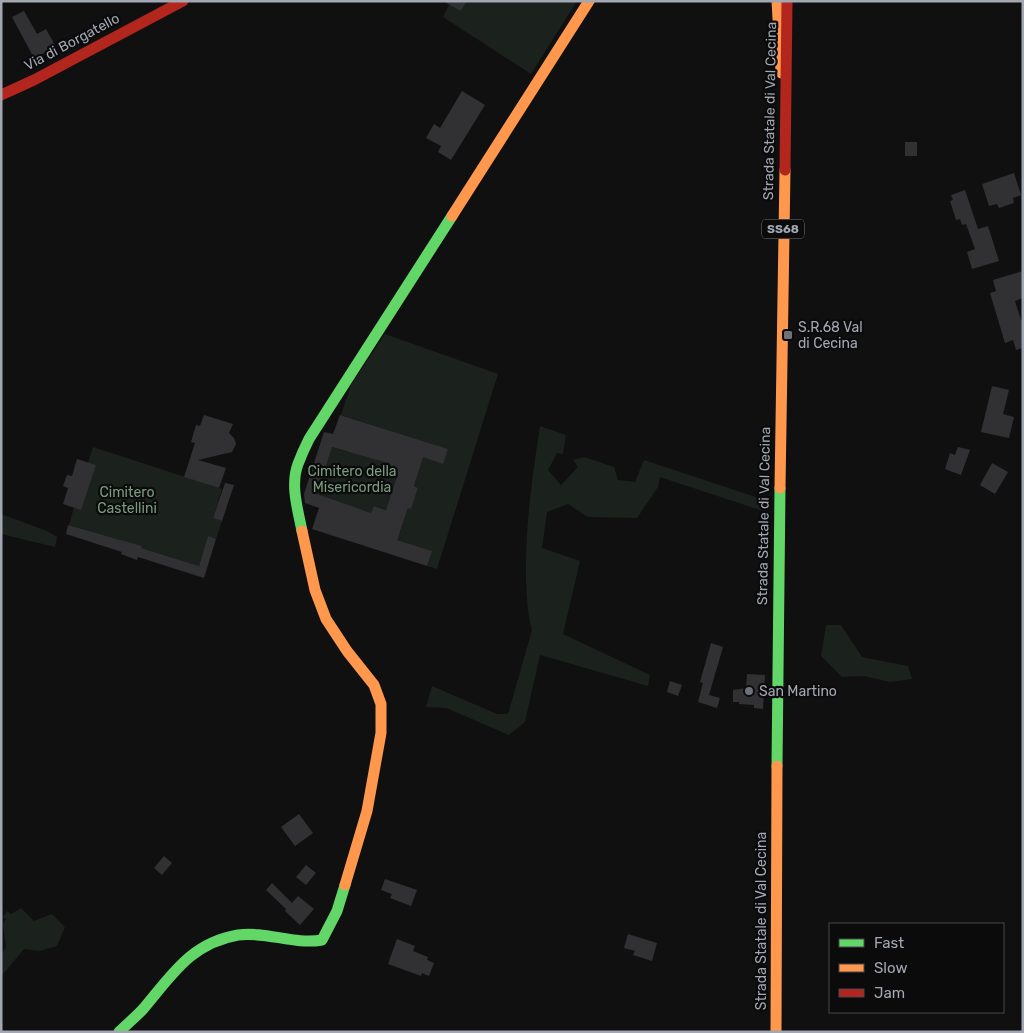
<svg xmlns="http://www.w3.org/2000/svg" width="1024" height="1033" font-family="Rubik,sans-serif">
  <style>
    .green { fill: #1b211c; fill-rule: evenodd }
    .building { fill: #313133; fill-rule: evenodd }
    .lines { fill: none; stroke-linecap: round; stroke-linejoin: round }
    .fast { stroke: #63d668; stroke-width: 11 }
    .slow { stroke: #ff974d; stroke-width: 11 }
    .jam { stroke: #b3261e; stroke-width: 11 }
    .poi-dot { fill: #6f7279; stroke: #0b0b0c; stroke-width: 2 }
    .labels { text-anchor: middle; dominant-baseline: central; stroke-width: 4.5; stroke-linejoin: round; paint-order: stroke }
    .shield { fill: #0b0b0c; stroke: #757880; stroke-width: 1 }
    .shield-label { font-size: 12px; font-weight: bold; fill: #a2a7b1 }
    .street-label { font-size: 14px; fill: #a2a7b1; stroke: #0b0b0c }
    .poi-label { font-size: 14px; fill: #a2a7b1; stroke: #0b0b0c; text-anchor: start }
    .park-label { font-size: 14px; fill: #7a9b7d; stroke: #0b0b0c }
  </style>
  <rect width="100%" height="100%" fill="#101011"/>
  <!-- green -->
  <g class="green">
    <polygon points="467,1 577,1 531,74 443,17 450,3 461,11"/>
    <path d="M385 334 498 374 437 569 427 566 431 551 336 520 323 532 334 500 317 494 324 473 312 469 313 465 325 468 332 447 348 452 352 440 336 429 443 463 447 449 341 415 351 385ZM357 442 421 463 414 486 418 488 411 508H408L400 532 335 511 338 502 371 513 374 506 388 510 399 474 388 463 354 452Z"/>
    <path d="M540 426 566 435 563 454 557 453 548 470 561 485 578 467 573 460 584 457 614 467 618 480 635 482 644 460 768 501 766 512 660 477 658 487 637 518 588 517 568 504 547 512 542 548 580 561 563 634 650 675 648 686 540 655 525 722 509 735 446 708 426 707 432 686 497 714H508L532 630C527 613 527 597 526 580 525 528 532 477 540 426Z"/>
    <polygon points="93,447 222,489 213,518 222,521 216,539 208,537 199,566 141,548 141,546 69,525 74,507 81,509 95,466 88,463"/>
    <polygon points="1,514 47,531 57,537 55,547 1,534"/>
    <polygon points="826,625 841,625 862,657 908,666 912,679 890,682 864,676 842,677 821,656"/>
    <polygon points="21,908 34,921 52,914 65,927 57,946 40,951 24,949 3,974 1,973 1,955 6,947 3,924 6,919 3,917 7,911 11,914"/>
  </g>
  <!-- building -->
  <g class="building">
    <polygon points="443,1 467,1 461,11"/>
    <polygon points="24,11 37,34 46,29 56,47 34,58 12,17"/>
    <polygon points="462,91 485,105 451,160 438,152 441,146 426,138 434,124 440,128"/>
    <rect x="905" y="142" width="12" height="14"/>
    <polygon points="1014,173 1021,195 1013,198 1014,203 999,208 997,204 989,206 982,184"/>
    <polygon points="965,190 978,229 988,226 999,261 972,269 967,252 975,249 966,224 962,225 960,219 956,220 950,201 953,200 951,195"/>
    <polygon points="1023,271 1023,298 1015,301 1021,320 1023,320 1023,348 1016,350 1013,340 1005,343 990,293 996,291 993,280"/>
    <polygon points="992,386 1009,390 1003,414 1014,417 1009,438 981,432"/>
    <polygon points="204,415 233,424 229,433 234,438 236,444 232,452 198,460 226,468 219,488 184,477 195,443 191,442 196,425 200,426"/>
    <path d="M340 415 448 449 443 464 423 457 414 486 418 488 411 509 408 508 397 540 432 551 427 566 312 529 319 508 305 503 304 494 324 432 333 434ZM332 447 388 463 386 470 398 474 386 510 374 506 371 513 317 494Z"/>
    <polygon points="958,447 970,450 961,475 945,469 950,453 955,455"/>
    <polygon points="77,459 96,465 81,510 63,504 68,488 63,486 67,475 72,476"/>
    <polygon points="992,463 1008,472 995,494 980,485"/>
    <polygon points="225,483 234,485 222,521 213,518"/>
    <polygon points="68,525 142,546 141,548 199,566 208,536 216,539 204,578 138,557 137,560 121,554 122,552 66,534"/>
    <polygon points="711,643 723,647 709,695 720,698 717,708 698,702 703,683 700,682"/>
    <polygon points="747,674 765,675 763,709 754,708 754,705 739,704 739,702 733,702 733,690 746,688"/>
    <polygon points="670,681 682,685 678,696 667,692"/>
    <polygon points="299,814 313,833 295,846 281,827"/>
    <polygon points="164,856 172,863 162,875 154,868"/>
    <polygon points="306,865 316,873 306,885 296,877"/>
    <polygon points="385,879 417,890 411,906 390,898 392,894 381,890"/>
    <polygon points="272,883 292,903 298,896 314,909 300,925 285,911 286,909 266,890"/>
    <polygon points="628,934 657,943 652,961 633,955 635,951 624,948"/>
    <polygon points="397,939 415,946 413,951 428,957 427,960 434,963 429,976 422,973 421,976 388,964"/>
  </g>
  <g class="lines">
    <!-- fast -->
    <g class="fast">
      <path d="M302 531C298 510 290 485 298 464 301 456 305 447 309 439L452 216"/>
      <polyline points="777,766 780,488"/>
      <path d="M119 1032C127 1024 136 1017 144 1008 172 975 191 943 238 935 266 931 294 945 322 940L337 911 345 885"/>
    </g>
    <!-- slow -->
    <g class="slow">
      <polyline points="777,1 781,73"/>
      <polyline points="452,216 589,1"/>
      <polyline points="780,488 785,170"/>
      <polyline points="302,531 315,590 326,619 347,651 374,685 381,704 381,733 367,811 345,885"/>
      <polyline points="776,1032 777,766"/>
    </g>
    <!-- jam -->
    <g class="jam">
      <polyline points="1,95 34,80 183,1"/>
      <polyline points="785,170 787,1"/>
    </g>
  </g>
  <!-- markers -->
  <g class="poi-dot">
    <rect x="783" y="330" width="10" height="10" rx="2.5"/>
    <circle cx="749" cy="691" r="5"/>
  </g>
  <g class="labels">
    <!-- shield labels -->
    <rect class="shield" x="762" y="219.5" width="42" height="19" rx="4"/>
    <g class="shield-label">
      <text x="783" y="229">SS68</text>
    </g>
    <!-- street labels -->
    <g class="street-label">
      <text transform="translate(72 42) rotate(-28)">Via di Borgatello</text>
      <text transform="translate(770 111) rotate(-89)">Strada Statale di Val Cecina</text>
      <text transform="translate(764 516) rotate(-89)">Strada Statale di Val Cecina</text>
      <text transform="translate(761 921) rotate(-90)">Strada Statale di Val Cecina</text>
    </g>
    <!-- poi labels -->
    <g class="poi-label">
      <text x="798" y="327">S.R.68 Val<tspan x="798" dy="16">di Cecina</tspan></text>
      <text x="759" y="691">San Martino</text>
    </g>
    <!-- park labels -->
    <g class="park-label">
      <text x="352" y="471">Cimitero della<tspan x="352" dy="16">Misericordia</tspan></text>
      <text x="127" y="492">Cimitero<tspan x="127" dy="16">Castellini</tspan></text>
    </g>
  </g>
  <!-- border -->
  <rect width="1024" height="1033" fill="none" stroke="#a2a7b1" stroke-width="5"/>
  <!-- legend -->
  <rect x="829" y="923" width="175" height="90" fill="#0b0b0c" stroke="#47494e"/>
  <rect x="839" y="939" width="25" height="8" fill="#63d668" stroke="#47494e"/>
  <text x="874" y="948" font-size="15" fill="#a2a7b1">Fast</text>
  <rect x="839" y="964" width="25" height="8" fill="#ff974d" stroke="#47494e"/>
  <text x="874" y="973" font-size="15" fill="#a2a7b1">Slow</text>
  <rect x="839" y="989" width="25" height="8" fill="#b3261e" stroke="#47494e"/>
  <text x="874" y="998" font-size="15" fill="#a2a7b1">Jam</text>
</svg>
